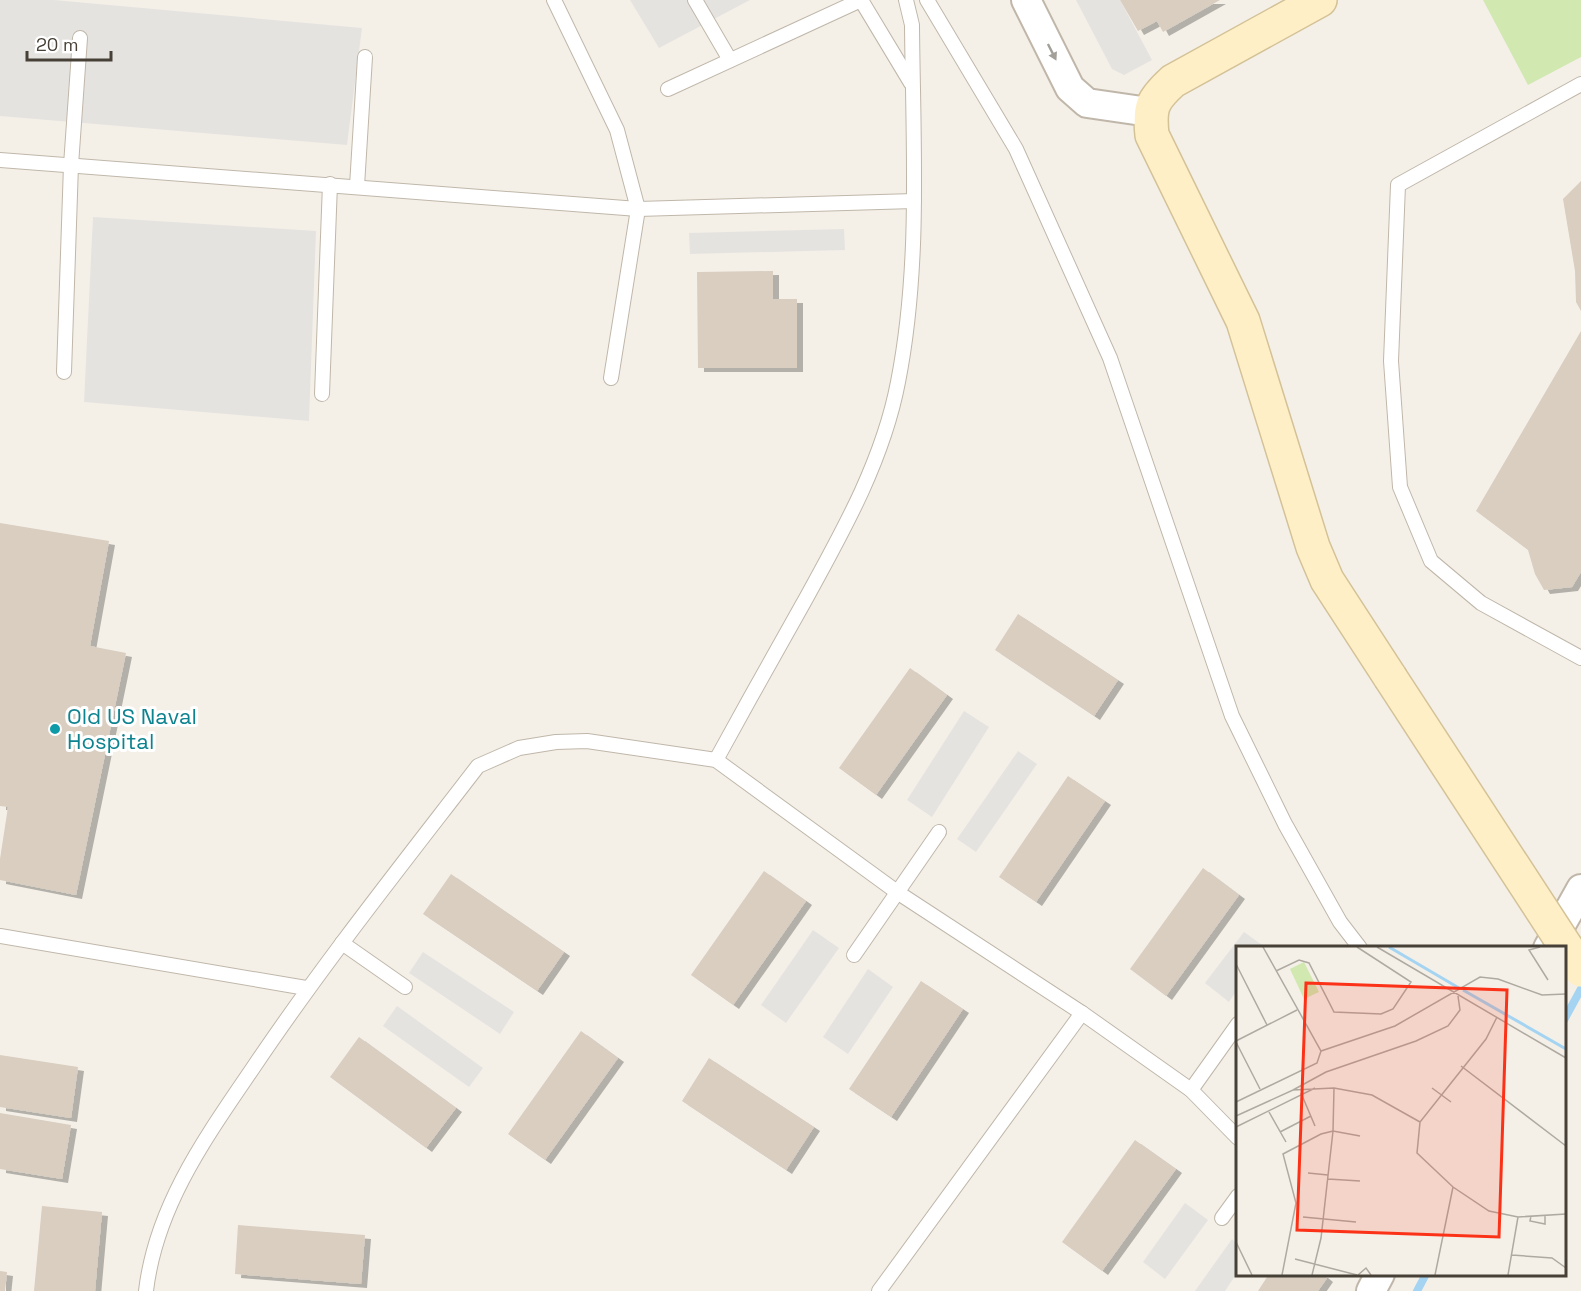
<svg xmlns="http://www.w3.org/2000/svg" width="1581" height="1291" font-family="'Space Grotesk',sans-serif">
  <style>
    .green { fill: #d1e8b0 }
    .parking { fill: #e5e3e0 }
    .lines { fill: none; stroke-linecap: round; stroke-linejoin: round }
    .stream { stroke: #a4d4f1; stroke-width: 8 }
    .building { fill: #d9cec0; filter: url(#shadow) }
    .lane-casing { stroke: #c0b7aa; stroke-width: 16 }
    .street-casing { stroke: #c0b7aa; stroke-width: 32 }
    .secondary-casing { stroke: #d4c297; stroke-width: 36 }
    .lane { stroke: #fff; stroke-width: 14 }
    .street { stroke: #fff; stroke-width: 28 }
    .secondary { stroke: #ffefc7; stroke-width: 33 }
    .secondary-bridge-casing { stroke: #d4c297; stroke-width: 36; stroke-linecap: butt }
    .secondary-bridge { stroke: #ffefc7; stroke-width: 33 }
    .oneway { fill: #a3a09a }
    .culture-dot { fill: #0f9aa8; stroke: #fff; stroke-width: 2 }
    .labels { text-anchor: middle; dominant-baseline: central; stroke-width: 6; stroke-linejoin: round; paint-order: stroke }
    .culture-label { font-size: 22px; fill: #0d838f; stroke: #fff; text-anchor: start }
    .inset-river { fill: none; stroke: #a4d4f1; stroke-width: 3 }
    .inset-road { fill: none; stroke: #afaaa1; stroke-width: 1.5 }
    .view { fill: #fb3217; fill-opacity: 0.15; stroke: #fb3217; stroke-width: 3 }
    .inset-edge { fill: none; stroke: #474036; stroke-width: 3 }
  </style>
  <defs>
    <filter id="shadow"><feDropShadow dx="6" dy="4" stdDeviation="0" flood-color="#0004"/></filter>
  </defs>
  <rect width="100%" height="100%" fill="#f4f0e8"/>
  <!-- green -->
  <polygon class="green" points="1483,0 1581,0 1581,57 1528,85"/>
  <!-- parking -->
  <g class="parking">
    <polygon points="0,0 54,0 362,28 347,145 0,116"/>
    <polygon points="630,0 750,0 659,48"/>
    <polygon points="1076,0 1120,0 1152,60 1124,75 1112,69"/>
    <polygon points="93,217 316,231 309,421 84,402"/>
    <polygon points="844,229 845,250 690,254 689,233"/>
    <polygon points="964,711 989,727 932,817 907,800"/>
    <polygon points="1018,751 1037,764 976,852 957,839"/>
    <polygon points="813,930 839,948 786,1023 761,1005"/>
    <polygon points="1244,932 1265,947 1238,948 1237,990 1229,1002 1205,983"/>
    <polygon points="423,952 514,1012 500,1034 409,973"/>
    <polygon points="868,969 893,987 848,1054 823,1037"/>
    <polygon points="397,1006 483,1068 469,1087 383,1026"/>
    <polygon points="1185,1203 1208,1220 1165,1279 1143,1262"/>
    <polygon points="1232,1239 1237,1244 1237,1273 1225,1291 1195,1291"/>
  </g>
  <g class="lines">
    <!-- stream -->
    <g class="stream">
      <polyline points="1564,1020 1581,989"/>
      <polyline points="1417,1291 1426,1274"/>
    </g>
  </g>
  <!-- building -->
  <g class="building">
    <polygon points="1120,0 1220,0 1163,32 1157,21 1138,31"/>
    <polygon points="1581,181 1581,311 1576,302 1575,271 1563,199"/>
    <polygon points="773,271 773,299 797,299 797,368 698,368 697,272"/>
    <polygon points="1581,331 1581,572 1572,587 1544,590 1535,574 1528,550 1476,511"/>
    <polygon points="0,523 109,541 90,646 126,653 76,895 0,880 0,859 8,807 0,806"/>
    <polygon points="1018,614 1118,680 1094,716 995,650"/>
    <polygon points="910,668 947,695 876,795 839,768"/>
    <polygon points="1068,776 1105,801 1036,902 999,877"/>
    <polygon points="1203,868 1239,895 1166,996 1130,969"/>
    <polygon points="764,871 806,901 733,1005 691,975"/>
    <polygon points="451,874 564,952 537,991 423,914"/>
    <polygon points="921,981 963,1009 891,1117 849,1089"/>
    <polygon points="581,1031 618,1058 545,1160 508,1134"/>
    <polygon points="359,1037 456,1108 426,1148 330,1077"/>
    <polygon points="0,1055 78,1067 71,1118 0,1107"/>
    <polygon points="709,1058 814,1127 786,1170 682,1101"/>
    <polygon points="0,1113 71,1125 62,1179 0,1169"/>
    <polygon points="1135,1140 1176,1169 1102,1271 1062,1242"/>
    <polygon points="42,1206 102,1212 95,1291 34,1291"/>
    <polygon points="238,1225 365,1235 361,1284 235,1274"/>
    <polygon points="0,1271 7,1272 5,1291 0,1291"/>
    <polygon points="1269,1274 1322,1274 1327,1278 1318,1291 1258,1291"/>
  </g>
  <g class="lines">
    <!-- lane casing -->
    <g class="lane-casing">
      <g id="lane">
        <polyline points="554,0 617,130 638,209 611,378"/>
        <polyline points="695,0 730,60"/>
        <polyline points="861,0 911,83"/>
        <polyline points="927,0 1016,149 1110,358 1232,716 1285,824 1340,922 1360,948"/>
        <polyline points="1581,84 1398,185 1391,361 1400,487 1431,561 1481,603 1581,658"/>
        <polyline points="668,89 861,0"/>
        <polyline points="0,160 638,209 914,201"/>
        <polyline points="357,186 365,57"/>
        <polyline points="64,372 71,165 80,38"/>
        <polyline points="322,394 330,184"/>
        <path d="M716 760C745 707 774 655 804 602 842 533 883 461 898 382 921 265 913 144 912 25L906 0"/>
        <polyline points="0,936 306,988"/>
        <polyline points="342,943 405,987"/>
        <polyline points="854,955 939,832"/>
        <polyline points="1191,1090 1238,1024"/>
        <polyline points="1222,1218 1238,1196"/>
        <path d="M146 1291C156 1206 206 1137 253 1068 323 964 401 866 478 766L519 748 556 742 587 741 716 760 897 892 1082 1013 1191 1090 1238 1138"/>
        <polyline points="879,1291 1082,1013"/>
      </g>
    </g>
    <!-- street casing -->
    <g class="street-casing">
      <g id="street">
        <polyline points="1026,0 1070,88 1087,103 1149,112"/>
        <polyline points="1548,948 1581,889"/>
        <polyline points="1371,1291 1380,1274"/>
      </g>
    </g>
    <!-- secondary casing -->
    <g class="secondary-casing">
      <path id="secondary" d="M1320 0 1173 81C1152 100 1149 107 1152 135L1243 321 1313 547 1327 580 1390 677"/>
    </g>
    <!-- lane -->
    <use href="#lane" class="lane"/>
    <!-- street -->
    <use href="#street" class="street"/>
    <!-- secondary -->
    <use href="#secondary" class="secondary"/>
    <!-- secondary-bridge casing -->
    <g class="secondary-bridge-casing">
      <polyline id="secondary-bridge" points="1390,677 1581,970"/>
    </g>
    <!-- secondary-bridge -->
    <use href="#secondary-bridge" class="secondary-bridge"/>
  </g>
  <!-- one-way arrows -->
  <defs><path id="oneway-solid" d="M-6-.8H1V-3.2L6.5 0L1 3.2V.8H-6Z" transform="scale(1.5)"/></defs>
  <use class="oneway" href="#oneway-solid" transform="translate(1052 52) rotate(63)"/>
  <!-- markers -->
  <circle class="culture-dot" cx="55" cy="729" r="6"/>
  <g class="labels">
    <!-- culture labels -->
    <g class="culture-label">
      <text x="67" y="716">Old US Naval<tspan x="67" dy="25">Hospital</tspan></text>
    </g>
  </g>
  <!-- overview -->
  <g transform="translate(1236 946)">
    <rect width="330" height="330" fill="#f4f0e8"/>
    <path d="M68 16 83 46 68 53 54 23Z" fill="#d1e8b0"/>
    <path class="inset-river" d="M153 1 223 42M227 44 330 103"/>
    <path class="inset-road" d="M27 1 85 105 159 80 244 31 262 33 306 49 330 48M141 1 330 112M304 1 293 4 312 34M0 18 31 79M40 25 63 14 73 17 98 66 145 68 157 63 175 36 121 1M261 71 250 93 184 176 181 207 217 241 253 265 282 271 330 268M0 95 61 64M0 96 24 143M225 120 330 200M196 142 215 156M57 144 90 126 180 95 212 80 224 64 222 50M65 147 79 180M0 156 81 117 85 105M33 166 50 196M0 170 57 144 98 142 136 149 184 176M0 181 79 142M44 186 75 170M72 227 92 229M92 233 124 235M295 270 294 275 309 278V270M67 271 120 276M0 296 16 329M276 309 316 312 330 322M59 313 121 329M46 329 60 257 47 208 85 188 97 185 124 190M76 329 85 292 97 185 98 142M122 329 130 322 135 329M199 329 217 241M272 329 282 271"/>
    <path class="view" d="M70 37 271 44 263 291 61 284Z"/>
    <rect width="330" height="330" class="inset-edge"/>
  </g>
  <!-- scale -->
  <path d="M27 51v9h84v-9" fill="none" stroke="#474036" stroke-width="3"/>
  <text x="36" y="51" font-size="18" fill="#474036" stroke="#ffffff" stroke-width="4.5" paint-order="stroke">20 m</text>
</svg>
